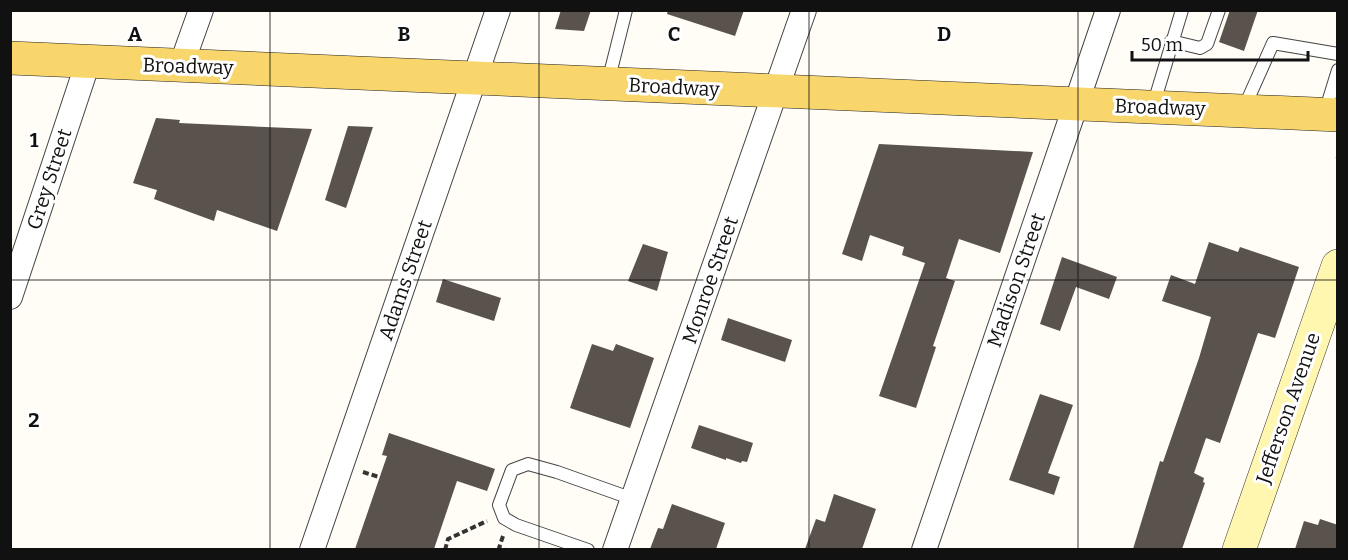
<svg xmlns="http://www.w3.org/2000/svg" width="1348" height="560" font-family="Bitter,serif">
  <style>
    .building { fill: #5a524d }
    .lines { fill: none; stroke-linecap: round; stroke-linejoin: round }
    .lane-casing { stroke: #444; stroke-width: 14 }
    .street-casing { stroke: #444; stroke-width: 26 }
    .secondary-casing { stroke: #333; stroke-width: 34 }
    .primary-casing { stroke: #222; stroke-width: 34 }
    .path { stroke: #333; stroke-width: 4; stroke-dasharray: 6 3; stroke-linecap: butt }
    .lane { stroke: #fff; stroke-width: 12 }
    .street { stroke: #fff; stroke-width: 24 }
    .secondary { stroke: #fff6b0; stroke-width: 33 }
    .primary { stroke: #f9d66b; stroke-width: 33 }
    .grid { fill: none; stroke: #111; stroke-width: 1.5; stroke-opacity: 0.55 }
    .labels { text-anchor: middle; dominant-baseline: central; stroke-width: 6; stroke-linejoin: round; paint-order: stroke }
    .street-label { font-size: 20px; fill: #111; stroke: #fff }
    .grid-label { font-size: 20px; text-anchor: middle; font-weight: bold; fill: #111; stroke: #fff; stroke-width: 6; stroke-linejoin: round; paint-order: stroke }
  </style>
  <rect width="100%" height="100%" fill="#fffdf5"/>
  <!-- building -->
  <g class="building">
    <polygon points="561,10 591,10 584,31 555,29"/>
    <polygon points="668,10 744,10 735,36 667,14"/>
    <polygon points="1230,10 1258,10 1244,51 1219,42"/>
    <polygon points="156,118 180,120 179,123 312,129 277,231 217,210 214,221 154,199 157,190 133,183"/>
    <polygon points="348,126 373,127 346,208 325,200"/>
    <polygon points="879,144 1033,152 1000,253 959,239 946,278 955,281 933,346 936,347 916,408 879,396 925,263 902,255 904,247 870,235 862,261 842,254"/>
    <polygon points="1209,242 1238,252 1240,247 1299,267 1275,338 1258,333 1220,443 1206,438 1194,473 1204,478 1203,482 1205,483 1182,549 1133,549 1160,461 1163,462 1199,358 1211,317 1162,301 1171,275 1195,284"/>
    <polygon points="643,244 668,252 657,291 628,281"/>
    <polygon points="1062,257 1117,277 1109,299 1076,287 1060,331 1040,324"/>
    <polygon points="443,279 501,298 494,321 436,302"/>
    <polygon points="728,318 792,340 785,362 721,340"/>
    <polygon points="592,344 613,351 616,344 654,358 630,428 570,408"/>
    <polygon points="1040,394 1073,405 1048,473 1060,477 1054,495 1009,480"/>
    <polygon points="699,425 753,443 747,462 742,461 741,463 726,458 726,460 691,448"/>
    <polygon points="389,433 495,469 487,491 457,481 434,549 355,549 387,456 382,455"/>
    <polygon points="834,494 876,509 862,549 805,549 816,519 825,522"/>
    <polygon points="672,504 725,523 716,549 650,549 658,528 663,529"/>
    <polygon points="1320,519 1338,525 1338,549 1295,549 1304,521 1318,525"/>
  </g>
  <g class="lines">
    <!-- lane casing -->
    <g class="lane-casing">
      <g id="lane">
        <polyline points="1171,41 1200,48 1207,44 1219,10"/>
        <polyline points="608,82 626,10"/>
        <polyline points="1153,106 1182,10"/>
        <polyline points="1244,108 1273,43 1338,54"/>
        <polyline points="1325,112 1338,70"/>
        <polyline points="588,550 516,525 504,518 499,505 512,470 528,464 557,472 633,499"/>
      </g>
    </g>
    <!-- street casing -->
    <g class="street-casing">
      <g id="street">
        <polyline points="181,66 201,10"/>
        <polyline points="10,297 88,62"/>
        <polyline points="312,550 498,10"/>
        <polyline points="615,550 804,10"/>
        <polyline points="924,550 1108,10"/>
      </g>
    </g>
    <!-- secondary casing -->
    <g class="secondary-casing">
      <polyline id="secondary" points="1239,550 1338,266"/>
    </g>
    <!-- primary casing -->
    <g class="primary-casing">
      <polyline id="primary" points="10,58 1338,115"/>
    </g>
    <!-- path -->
    <g class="path">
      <polyline points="1337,159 1338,158"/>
      <polyline points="363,472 379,477"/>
      <polyline points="503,536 499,548 505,550"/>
      <polyline points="445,550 448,539 487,521"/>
    </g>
    <!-- lane -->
    <use href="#lane" class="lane"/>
    <!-- street -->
    <use href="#street" class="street"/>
    <!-- secondary -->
    <use href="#secondary" class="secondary"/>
    <!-- primary -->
    <use href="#primary" class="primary"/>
  </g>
  <!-- grid -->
  <path class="grid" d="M270 10V550M539 10V550M809 10V550M1078 10V550M10 280H1338"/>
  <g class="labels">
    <!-- street labels -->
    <g class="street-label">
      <text transform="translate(188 66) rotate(2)">Broadway</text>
      <text transform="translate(674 87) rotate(3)">Broadway</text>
      <text transform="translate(1160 107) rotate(2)">Broadway</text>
      <text transform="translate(49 179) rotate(-72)">Grey Street</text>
      <text transform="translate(405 280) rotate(-71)">Adams Street</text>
      <text transform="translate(710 280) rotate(-71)">Monroe Street</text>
      <text transform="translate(1016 280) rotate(-71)">Madison Street</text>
      <text transform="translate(1288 408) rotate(-71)">Jefferson Avenue</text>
    </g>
  </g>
  <g class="grid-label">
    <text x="135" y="41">A</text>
    <text x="404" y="41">B</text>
    <text x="674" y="41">C</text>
    <text x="944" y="41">D</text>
    <text x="34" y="147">1</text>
    <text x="34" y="427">2</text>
  </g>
  <!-- border -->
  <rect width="1348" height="560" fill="none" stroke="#111111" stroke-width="24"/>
  <!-- scale -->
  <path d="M1132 51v9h176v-9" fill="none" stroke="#111111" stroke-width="3"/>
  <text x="1141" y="51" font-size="18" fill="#111111" stroke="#ffffff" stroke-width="4.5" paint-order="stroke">50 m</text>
</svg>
